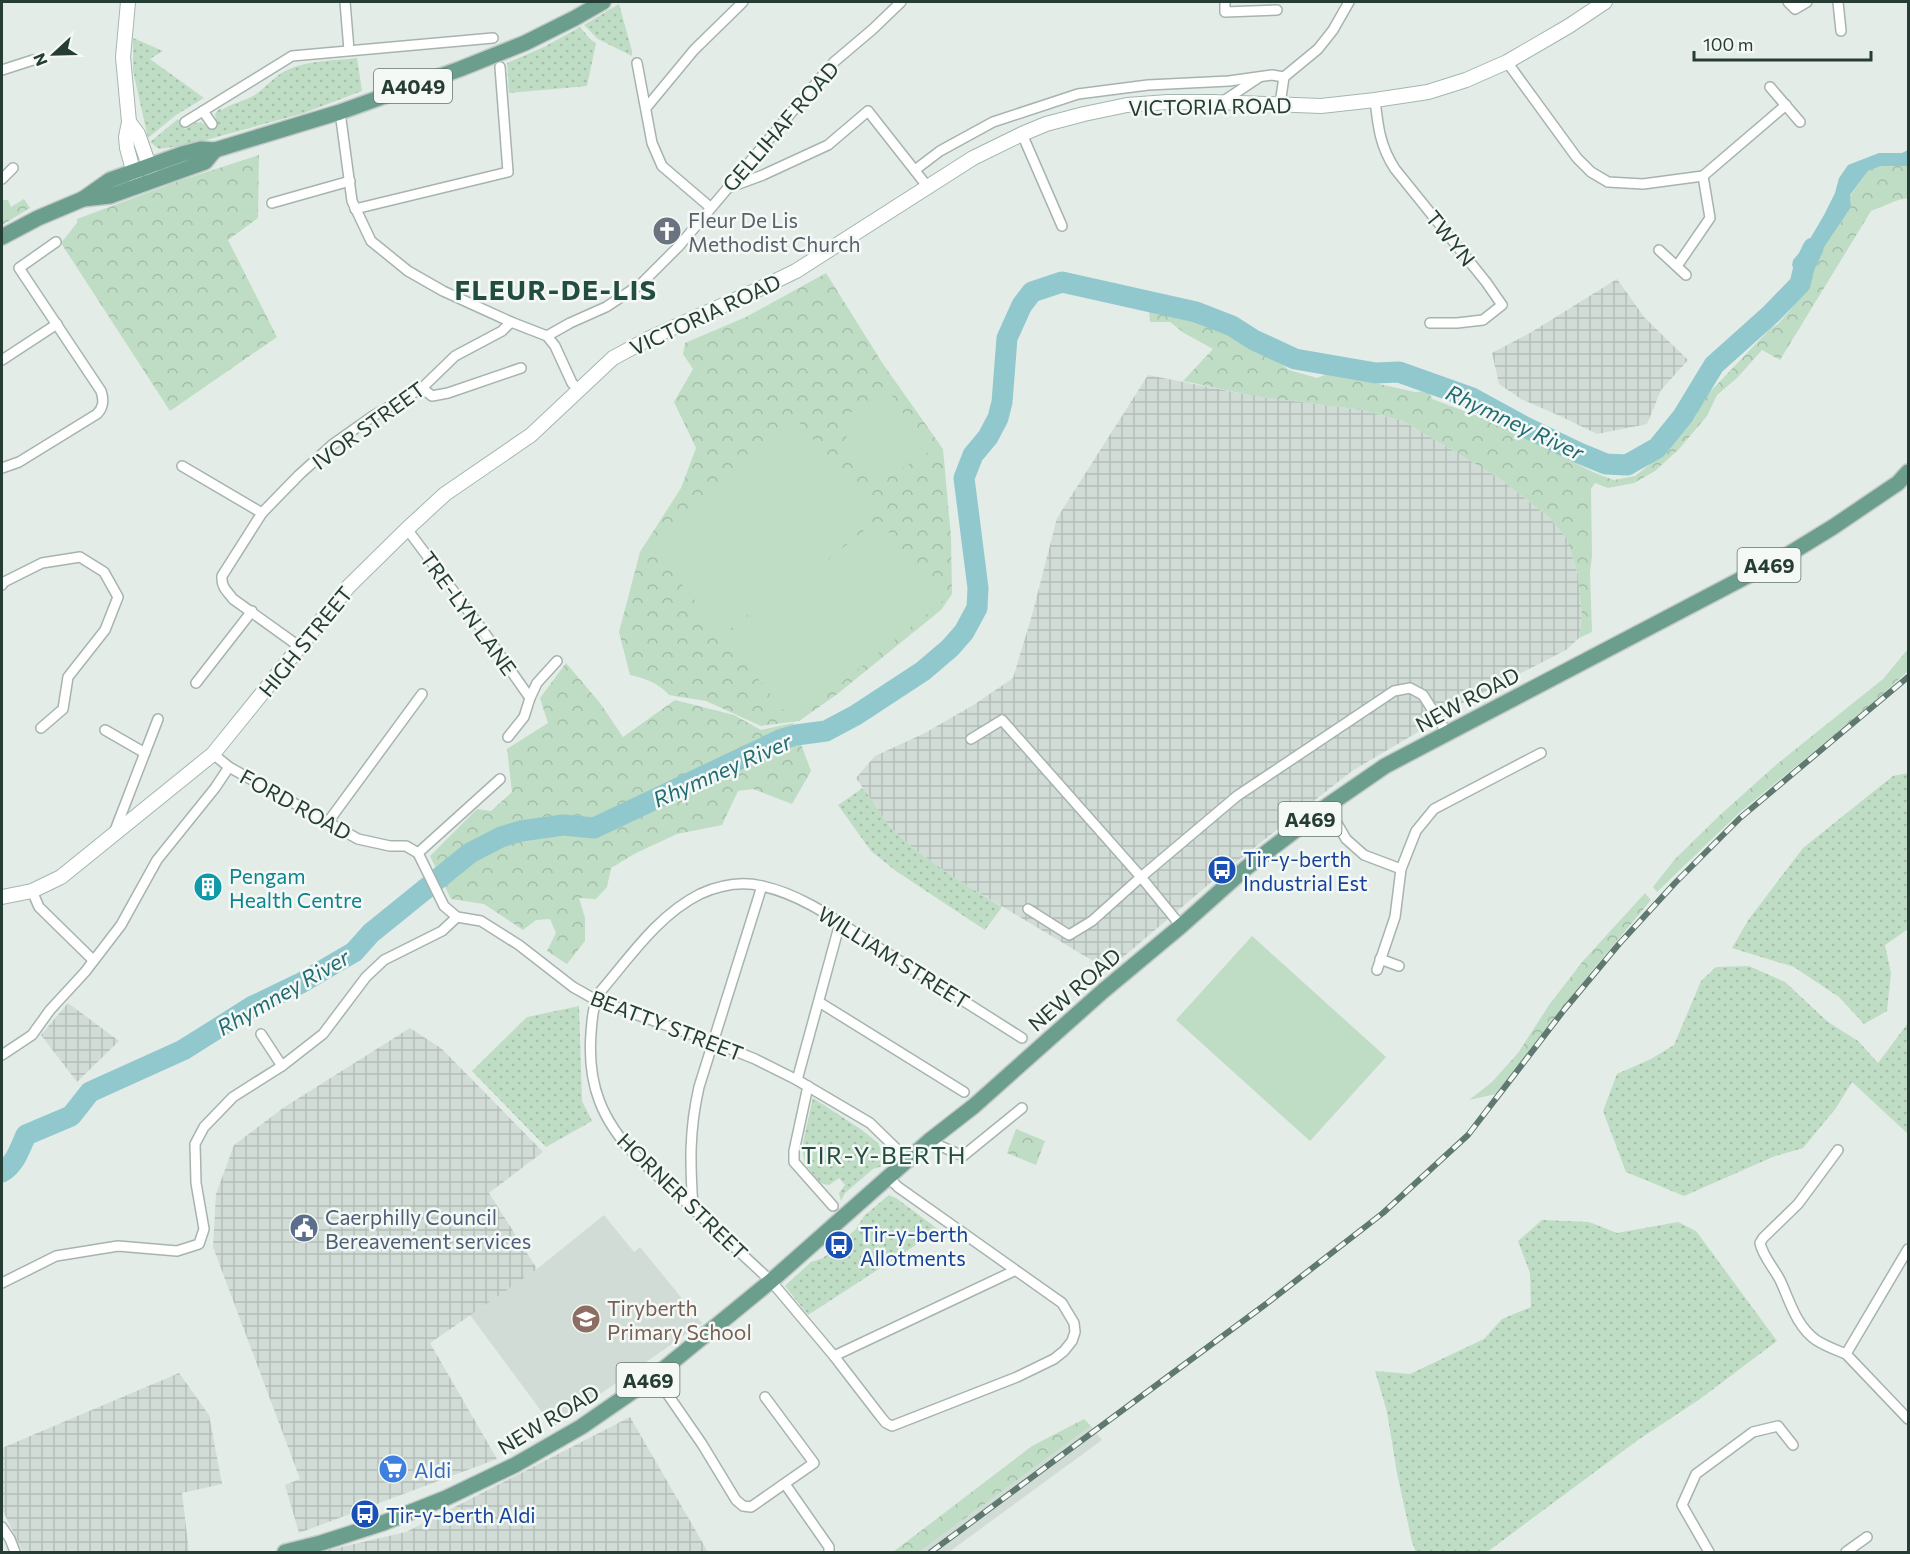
<svg xmlns="http://www.w3.org/2000/svg" width="1910" height="1554" font-family="Commissioner,sans-serif">
  <style>
    .built { fill: #d2dcd7 }
    .industrial { fill: url(#industrial-grid) }
    .grass { fill: url(#grass-dots) }
    .forest { fill: url(#forest-crowns) }
    .pitch { fill: #bfdcc4 }
    .water { fill: #91c8cd }
    .lines { fill: none; stroke-linecap: round; stroke-linejoin: round }
    .river { stroke: #91c8cd; stroke-width: 21 }
    .street-casing { stroke: #a7b4ae; stroke-width: 12 }
    .secondary-casing { stroke: #a3b7af; stroke-width: 16 }
    .primary-casing { stroke: #c2c9c6; stroke-width: 18 }
    .street { stroke: #fff; stroke-width: 9 }
    .secondary { stroke: #fff; stroke-width: 14 }
    .primary { stroke: #6c9e8e; stroke-width: 15 }
    .rail-casing { stroke: #5f7870; stroke-width: 6 }
    .rail { stroke: #f4f9f6; stroke-width: 4; stroke-dasharray: 11; stroke-linecap: butt }
    .labels { text-anchor: middle; dominant-baseline: central; stroke-width: 5; stroke-linejoin: round; paint-order: stroke }
    .shield { fill: #f4f9f6; stroke: #63756e; stroke-width: 1.5 }
    .shield-label { font-size: 20px; font-weight: bold; fill: #253d34 }
    .street-label { font-size: 21px; fill: #253d34; stroke: #f4f9f6 }
    .worship-label { font-size: 21px; fill: #5b616d; stroke: #f4f9f6; text-anchor: start }
    .transit-label { font-size: 21px; fill: #164399; stroke: #f4f9f6; text-anchor: start }
    .culture-label { font-size: 21px; fill: #0d838f; stroke: #f4f9f6; text-anchor: start }
    .service-label { font-size: 21px; fill: #4e5e75; stroke: #f4f9f6; text-anchor: start }
    .education-label { font-size: 21px; fill: #785e54; stroke: #f4f9f6; text-anchor: start }
    .shop-label { font-size: 21px; fill: #366cbe; stroke: #f4f9f6; text-anchor: start }
    .water-label { font-size: 22px; font-style: italic; fill: #236c74; stroke: #f4f9f6 }
    .quarter-label { font-size: 24px; letter-spacing: 1.5px; fill: #224d40; stroke: #f4f9f6 }
    .district-label { font-size: 27px; font-weight: bold; letter-spacing: 1.5px; fill: #224d40; stroke: #f4f9f6 }
  </style>
  <defs>
    <pattern id="industrial-grid" width="8" height="8" patternUnits="userSpaceOnUse" patternTransform="scale(1.5)"><rect width="8" height="8" fill="#d2dcd7"/><path d="M0 4h8M4 0v8" fill="none" stroke="#b4beb9"/></pattern>
    <pattern id="grass-dots" width="8" height="8" patternUnits="userSpaceOnUse" patternTransform="scale(1.5)"><rect width="8" height="8" fill="#bfdcc4"/><path d="M2 2h.1M6 6h.1" fill="none" stroke="#a4bea9" stroke-width="1.8" stroke-linecap="round"/></pattern>
    <pattern id="forest-crowns" width="20" height="18" patternUnits="userSpaceOnUse" patternTransform="scale(1.5)"><rect width="20" height="18" fill="#bfdcc4"/><path d="M2 6a3 3 0 1 1 6 0M12 15a3 3 0 1 1 6 0" fill="none" stroke="#a4bea9"/></pattern>
  </defs>
  <rect width="100%" height="100%" fill="#e4ece8"/>
  <!-- built -->
  <g class="built">
    <polygon points="604,1215 634,1252 640,1247 702,1323 553,1427 470,1315 537,1269"/>
    <polygon points="1091,1426 1102,1440 949,1552 919,1552"/>
  </g>
  <!-- industrial -->
  <g class="industrial">
    <polygon points="1617,279 1644,317 1688,360 1661,390 1647,424 1597,434 1560,416 1521,399 1499,384 1492,353 1530,333"/>
    <polygon points="1148,375 1254,396 1362,410 1403,421 1499,478 1550,518 1567,539 1578,574 1582,616 1579,638 1566,650 1457,706 1423,729 1352,771 1222,873 1108,970 953,877 914,849 890,827 856,778 875,756 925,733 975,704 1013,678 1032,615 1057,518"/>
    <polygon points="68,1003 119,1041 77,1082 41,1035"/>
    <polygon points="410,1028 442,1049 543,1152 489,1193 537,1269 430,1343 497,1459 299,1533 285,1485 300,1479 213,1247 216,1194 234,1145 283,1108"/>
    <polygon points="179,1373 209,1415 222,1484 182,1493 189,1552 23,1552 2,1509 2,1448"/>
    <polygon points="630,1417 708,1552 320,1552 406,1532"/>
  </g>
  <!-- grass -->
  <g class="grass">
    <polygon points="619,4 632,51 632,56 598,39 584,25"/>
    <polygon points="580,27 591,40 596,43 587,86 509,93 507,63 544,47"/>
    <polygon points="133,38 163,51 150,59 204,98 176,115 148,138 133,71"/>
    <path d="M357 58 362 91 304 113 188 145 159 149 150 142 178 119 185 129 195 123 201 122 210 129 217 124 215 114 220 108 222 110C232 103 245 101 255 95 264 89 271 80 280 74 302 60 331 61 357 58Z"/>
    <polygon points="1908,773 1908,929 1885,945 1891,973 1887,1011 1864,1024 1839,997 1794,967 1732,948 1749,919 1803,848 1893,776"/>
    <polygon points="863,788 890,827 914,849 953,877 1002,907 985,930 896,871 871,851 838,805"/>
    <polygon points="1749,966 1785,982 1828,1022 1858,1041 1878,1063 1908,1023 1908,1134 1852,1082 1836,1108 1803,1148 1775,1156 1684,1196 1626,1172 1603,1111 1617,1074 1651,1059 1674,1045 1701,981 1716,967"/>
    <polygon points="579,1006 582,1101 592,1121 546,1147 472,1071 527,1017"/>
    <polygon points="813,1098 862,1130 878,1143 889,1164 873,1169 845,1193 841,1201 839,1193 845,1185 839,1178 829,1185 820,1183 805,1164 802,1147"/>
    <polygon points="889,1195 896,1198 939,1230 808,1315 785,1286 811,1262 823,1258 836,1247 838,1250 844,1245 843,1243 850,1237 849,1235 856,1229 864,1216"/>
    <polygon points="1542,1220 1589,1222 1617,1233 1678,1222 1696,1231 1777,1341 1700,1399 1638,1440 1487,1552 1416,1552 1412,1542 1397,1473 1387,1412 1375,1371 1410,1374 1484,1339 1502,1319 1531,1307 1530,1273 1518,1241"/>
  </g>
  <!-- forest -->
  <g class="forest">
    <polygon points="259,155 258,218 228,240 277,337 170,411 61,243 77,223 77,219 182,180"/>
    <polygon points="1881,166 1908,166 1908,198 1898,200 1871,211 1780,360 1762,350 1737,378 1717,395 1707,416 1679,449 1655,471 1634,483 1608,488 1595,483 1591,489 1592,556 1590,572 1592,632 1579,638 1582,616 1578,574 1567,539 1550,518 1499,478 1403,421 1362,410 1254,396 1183,381 1213,349 1184,333 1170,322 1150,322 1149,311 1194,322 1237,339 1257,353 1278,361 1289,370 1317,378 1330,373 1415,392 1429,391 1432,399 1507,427 1515,433 1595,473 1614,480 1635,476 1649,465 1695,417 1705,397 1770,329 1778,324 1791,309 1810,278 1817,258 1851,207 1850,196 1868,171"/>
    <polygon points="24,199 30,208 2,225 2,200 8,200 11,207"/>
    <path d="M826 273 883 364 943 449 951 537 952 594 941 610 836 695 799 721 761 726 706 701 669 695C659 683 644 678 630 675L619 632 640 552 681 488 696 448 674 402 693 369 683 354 685 343 746 317Z"/>
    <polygon points="1908,649 1908,671 1873,703 1739,813 1657,892 1653,887 1675,859 1720,815 1777,764 1883,679"/>
    <polygon points="566,663 600,703 623,737 675,700 734,715 761,730 793,723 811,771 792,804 753,789 738,791 722,825 677,834 636,853 611,868 607,887 596,899 579,898 585,918 585,941 567,964 547,951 556,933 550,919 536,920 523,930 484,904 451,899 430,856 477,809 491,811 512,792 507,749 548,723 540,698"/>
    <polygon points="1645,893 1651,900 1595,967 1496,1094 1469,1100 1492,1082 1518,1053 1549,1005 1583,961"/>
    <polygon points="1016,1129 1045,1141 1036,1165 1007,1153"/>
    <polygon points="1084,1419 1091,1426 919,1552 893,1552 1032,1446"/>
  </g>
  <!-- pitch -->
  <g class="pitch">
    <polygon points="888,389 928,452 875,485 837,421"/>
    <polygon points="799,422 872,512 723,635 649,544"/>
    <polygon points="878,519 944,600 793,722 728,642"/>
    <polygon points="1252,936 1386,1057 1310,1141 1176,1020"/>
  </g>
  <!-- water -->
  <polygon class="water" points="1908,150 1908,166 1881,166 1868,171 1850,195 1851,207 1817,258 1810,278 1792,266 1793,260 1807,244 1824,215 1835,193 1839,178 1848,165 1879,153 1902,153"/>
  <g class="lines">
    <!-- river -->
    <path class="river" d="M2 1172C15 1165 20 1148 26 1135L71 1116 90 1092 183 1050 253 1006 301 983 354 952 371 933 470 853 501 837 521 831 563 825 594 828 782 739 796 735 826 731 856 715 923 671 950 648 964 632 977 608 978 588 964 478 973 455 988 437 998 418 1002 402 1007 338 1022 305 1032 292 1062 282 1196 312 1232 326 1254 340 1295 359 1376 373 1399 372 1472 398 1527 428 1579 453 1606 464 1627 465 1657 448 1683 416 1714 365 1771 314 1800 284 1804 267 1813 248"/>
    <!-- street casing -->
    <g class="street-casing">
      <g id="street">
        <polyline points="345,2 349,50"/>
        <polyline points="1225,2 1225,12 1277,10"/>
        <polyline points="1788,2 1795,9 1807,2"/>
        <polyline points="1838,2 1841,31"/>
        <polyline points="1507,62 1577,158 1591,172 1608,182 1643,184 1703,176 1786,105"/>
        <polyline points="637,63 652,143 662,166 710,207"/>
        <polyline points="2,70 33,60"/>
        <polyline points="1770,87 1800,122"/>
        <path d="M1375 100C1378 127 1380 146 1395 169L1486 282 1502 305 1483 320 1457 323H1430"/>
        <polyline points="1222,102 1258,78"/>
        <polyline points="1280,104 1284,77"/>
        <polyline points="646,108 694,50 743,2"/>
        <polyline points="203,111 212,124"/>
        <polyline points="340,112 352,201 371,241 408,271 443,291 511,322 547,336 555,346 572,383 580,391"/>
        <polyline points="185,122 292,56 493,38"/>
        <polyline points="1022,134 1062,226"/>
        <polyline points="915,170 940,151 993,122 1078,94 1148,85 1229,81 1272,75 1284,77 1318,49 1333,30 1349,2"/>
        <polyline points="2,179 13,168"/>
        <polyline points="728,188 763,175 828,145 868,111 927,186"/>
        <polyline points="272,203 350,181"/>
        <polyline points="355,209 508,172 500,67"/>
        <polyline points="1659,250 1686,275"/>
        <polyline points="1677,266 1710,218 1703,176"/>
        <polyline points="547,336 570,323 606,307 641,284 679,246 834,62 873,29 901,2"/>
        <polyline points="2,360 57,324"/>
        <polyline points="422,388 432,396 448,393 521,368"/>
        <polyline points="182,466 262,513"/>
        <path d="M2 468 19 462 97 414C104 407 104 400 101 391L19 268 56 242"/>
        <polyline points="407,529 481,628 530,698"/>
        <polyline points="2,585 4,582 42,563 80,557 104,572 118,597 105,630 68,677 63,709 41,728"/>
        <path d="M300 647 233 599C227 591 221 587 222 576L262 513 299 475 332 445 373 416 422 388 455 356 502 331 511 322"/>
        <polyline points="196,683 252,611"/>
        <polyline points="105,730 145,753"/>
        <polyline points="508,737 524,717 530,698 537,683 557,661"/>
        <polyline points="971,739 1002,720 1141,877 1181,926"/>
        <polyline points="213,754 229,767 358,839 390,846 406,846 418,853"/>
        <polyline points="1327,806 1346,839 1364,855 1401,869"/>
        <polyline points="328,822 422,694"/>
        <polyline points="114,833 158,719"/>
        <polyline points="418,853 444,906 457,917 481,921 519,945 573,987 596,1000 713,1042 755,1059 797,1080 870,1123 908,1160"/>
        <polyline points="418,853 500,779"/>
        <polyline points="32,891 39,907 93,960"/>
        <polyline points="1028,909 1069,935 1092,921 1141,877 1237,796 1394,691 1410,688 1423,695 1447,733"/>
        <polyline points="1380,959 1399,966"/>
        <polyline points="1377,970 1395,917 1401,869 1416,831 1434,809 1541,753"/>
        <polyline points="819,1002 964,1092"/>
        <polyline points="261,1034 282,1066"/>
        <polyline points="2,1055 32,1035 50,1010 85,972 121,925 157,860 215,788 229,767"/>
        <polyline points="797,1080 840,923"/>
        <polyline points="808,1086 794,1151 794,1162 833,1206"/>
        <polyline points="929,1141 963,1156 1022,1108"/>
        <path d="M1838 1150 1798 1204 1763 1238 1760 1243C1763 1257 1774 1268 1780 1280 1790 1301 1796 1326 1816 1340 1825 1346 1836 1350 1846 1354"/>
        <path d="M888 1177 898 1187 1062 1303 1074 1323 1075 1332 1072 1341 1064 1351 1054 1359 1017 1377 892 1426 886 1423 881 1417 834 1356 771 1281 637 1157C602 1121 587 1085 591 1033 592 1019 593 1005 600 992 630 957 658 915 700 894 720 885 741 881 762 886 803 895 837 921 871 943 921 974 972 1006 1022 1038"/>
        <path d="M693 1208C690 1164 689 1131 699 1087L762 886"/>
        <polyline points="1908,1249 1846,1354 1908,1419"/>
        <polyline points="2,1283 56,1256 118,1246 177,1251 199,1244 204,1229 196,1183 195,1144 204,1127 233,1097 282,1066 323,1034 366,977 384,960 442,931 457,917"/>
        <polyline points="834,1356 1014,1271"/>
        <polyline points="655,1376 702,1444 736,1500 743,1506 751,1507 814,1463 765,1397"/>
        <polyline points="785,1484 829,1547 829,1552"/>
        <polyline points="2,1527 10,1539 15,1552"/>
        <polyline points="1709,1552 1682,1505 1696,1474 1753,1432 1778,1426 1793,1445"/>
        <polyline points="1846,1552 1867,1537"/>
      </g>
    </g>
    <!-- secondary casing -->
    <g class="secondary-casing">
      <g id="secondary">
        <polyline points="128,2 123,57 129,122 126,137 127,148 136,181"/>
        <polyline points="129,122 138,134 152,174"/>
        <polyline points="2,897 32,891 61,877 213,754 348,587 407,529 445,494 531,435 613,358 650,338 757,290 796,271 973,158 1022,134 1046,124 1084,114 1127,105 1168,102 1213,102 1321,106 1375,100 1428,92 1466,80 1507,62 1569,26 1605,2"/>
      </g>
    </g>
    <!-- primary casing -->
    <g class="primary-casing">
      <g id="primary">
        <polyline points="83,199 110,196 205,162 215,150"/>
        <polyline points="2,237 38,218 83,199 110,180 182,154 201,149 215,150 340,112 460,69 525,43 575,18 603,2"/>
        <polyline points="285,1552 321,1543 383,1523 446,1498 515,1465 581,1427 655,1376 771,1281 929,1141 974,1106 1103,991 1181,926 1246,868 1327,806 1385,766 1789,554 1833,527 1898,483 1908,472"/>
      </g>
    </g>
    <!-- street -->
    <use href="#street" class="street"/>
    <!-- secondary -->
    <use href="#secondary" class="secondary"/>
    <!-- primary -->
    <use href="#primary" class="primary"/>
    <!-- rail casing -->
    <g class="rail-casing">
      <polyline id="rail" points="931,1552 1266,1304 1383,1213 1468,1135 1564,1010 1619,944 1675,883 1740,818 1908,677"/>
    </g>
    <!-- rail -->
    <use href="#rail" class="rail"/>
  </g>
  <!-- icons -->
  <defs>
    <g id="church-disc" transform="scale(1.5)"><circle r="9.5" fill="#6b7280" stroke="#f4f9f6"/><path d="M-1.2-6h2.4v3.5h3.3v2.4h-3.3V6h-2.4V-.1h-3.3v-2.4h3.3Z" fill="#fff"/></g>
    <g id="bus-disc" transform="scale(1.5)"><circle r="9.5" fill="#1a4fb4" stroke="#f4f9f6"/><path d="M-5-6H5V4H4V6H2V4H-2V6H-4V4H-5ZM-3.5-4V0h7V-4ZM-3.5 1.2v1.5H-2V1.2ZM2 1.2v1.5H3.5V1.2Z" fill="#fff"/></g>
    <g id="building-disc" transform="scale(1.5)"><circle r="9.5" fill="#0f9aa8" stroke="#f4f9f6"/><path d="M-4-6H4V6H1V3H-1V6H-4ZM-2.5-4.3h1.7v1.8h-1.7ZM.8-4.3h1.7v1.8H.8ZM-2.5-1h1.7V.8h-1.7ZM.8-1h1.7V.8H.8Z" fill="#fff"/></g>
    <g id="civic-disc" transform="scale(1.5)"><circle r="9.5" fill="#5c6f8a" stroke="#f4f9f6"/><path d="M-.6-6.5H3V-4.5H.6V-3L4-1V1h2V6H-6V1h2V-1L-.6-3ZM-1.2 2.5V6h2.4V2.5Z" fill="#fff"/></g>
    <g id="school-disc" transform="scale(1.5)"><circle r="9.5" fill="#8d6e63" stroke="#f4f9f6"/><path d="M0-5L7-2L0 1L-7-2ZM-4 1L0 2.5L4 1V4Q0 6-4 4Z" fill="#fff"/></g>
    <g id="supermarket-disc" transform="scale(1.5)"><circle r="9.5" fill="#3f7fe0" stroke="#f4f9f6"/><path d="M-6-5.5h2.5l.6 2H6L4.5 2H-2.5L-4.4-4H-6ZM-1.5 3.2a1.3 1.3 0 1 0 .1 0ZM3 3.2a1.3 1.3 0 1 0 .1 0Z" fill="#fff"/></g>
  </defs>
  <g fill-rule="evenodd">
    <use href="#church-disc" x="667" y="231"/>
    <use href="#bus-disc" x="1222" y="870"/>
    <use href="#building-disc" x="208" y="887"/>
    <use href="#civic-disc" x="304" y="1228"/>
    <use href="#bus-disc" x="839" y="1245"/>
    <use href="#school-disc" x="586" y="1319"/>
    <use href="#supermarket-disc" x="393" y="1469"/>
    <use href="#bus-disc" x="365" y="1514"/>
  </g>
  <g class="labels">
    <!-- shield labels -->
    <g class="shield">
      <rect x="374" y="69" width="78" height="34" rx="4.5"/>
      <rect x="1737.5" y="548" width="63" height="34" rx="4.5"/>
      <rect x="1278.5" y="802" width="63" height="34" rx="4.5"/>
      <rect x="616.5" y="1363" width="63" height="34" rx="4.5"/>
    </g>
    <g class="shield-label">
      <text x="413" y="86">A4049</text>
      <text x="1769" y="565">A469</text>
      <text x="1310" y="819">A469</text>
      <text x="648" y="1380">A469</text>
    </g>
    <!-- street labels -->
    <g class="street-label">
      <text transform="translate(1210 106) rotate(-1)">VICTORIA ROAD</text>
      <text transform="translate(780 126) rotate(-49)">GELLIHAF ROAD</text>
      <text transform="translate(1451 238) rotate(51)">TWYN</text>
      <text transform="translate(705 314) rotate(-25)">VICTORIA ROAD</text>
      <text transform="translate(368 425) rotate(-36)">IVOR STREET</text>
      <text transform="translate(469 613) rotate(54)">TRE-LYN LANE</text>
      <text transform="translate(305 641) rotate(-51)">HIGH STREET</text>
      <text transform="translate(1467 699) rotate(-28)">NEW ROAD</text>
      <text transform="translate(296 804) rotate(29)">FORD ROAD</text>
      <text transform="translate(894 957) rotate(32)">WILLIAM STREET</text>
      <text transform="translate(1074 989) rotate(-41)">NEW ROAD</text>
      <text transform="translate(667 1025) rotate(21)">BEATTY STREET</text>
      <text transform="translate(683 1196) rotate(44)">HORNER STREET</text>
      <text transform="translate(548 1419) rotate(-31)">NEW ROAD</text>
    </g>
    <!-- worship labels -->
    <g class="worship-label">
      <text x="688" y="219">Fleur De Lis<tspan x="688" dy="24">Methodist Church</tspan></text>
    </g>
    <!-- transit labels -->
    <g class="transit-label">
      <text x="1243" y="858">Tir-y-berth<tspan x="1243" dy="24">Industrial Est</tspan></text>
      <text x="860" y="1233">Tir-y-berth<tspan x="860" dy="24">Allotments</tspan></text>
      <text x="386" y="1514">Tir-y-berth Aldi</text>
    </g>
    <!-- culture labels -->
    <g class="culture-label">
      <text x="229" y="875">Pengam<tspan x="229" dy="24">Health Centre</tspan></text>
    </g>
    <!-- service labels -->
    <g class="service-label">
      <text x="325" y="1216">Caerphilly Council<tspan x="325" dy="24">Bereavement services</tspan></text>
    </g>
    <!-- education labels -->
    <g class="education-label">
      <text x="607" y="1307">Tiryberth<tspan x="607" dy="24">Primary School</tspan></text>
    </g>
    <!-- shop labels -->
    <g class="shop-label">
      <text x="414" y="1469">Aldi</text>
    </g>
    <!-- water labels -->
    <g class="water-label">
      <text transform="translate(1515 422) rotate(25)">Rhymney River</text>
      <text transform="translate(722 770) rotate(-24)">Rhymney River</text>
      <text transform="translate(283 992) rotate(-30)">Rhymney River</text>
    </g>
    <!-- quarter labels -->
    <g class="quarter-label">
      <text x="884" y="1154">TIR-Y-BERTH</text>
    </g>
    <!-- district labels -->
    <g class="district-label">
      <text x="556" y="289">FLEUR-DE-LIS</text>
    </g>
  </g>
  <!-- border -->
  <rect width="1910" height="1554" fill="none" stroke="#253d34" stroke-width="6"/>
  <!-- north arrow -->
  <g transform="translate(54 54) rotate(248)" stroke="#f4f9f6" stroke-width="4.5" paint-order="stroke">
  <path d="M0-4.5L10 22L0 15L-10 22Z" fill="#253d34"/>
  <text y="-9" font-size="16" font-weight="bold" text-anchor="middle" fill="#253d34">N</text>
  </g>
  <!-- scale -->
  <path d="M1694 51v9h177v-9" fill="none" stroke="#253d34" stroke-width="3"/>
  <text x="1703" y="51" font-size="18" fill="#253d34" stroke="#f4f9f6" stroke-width="4.5" paint-order="stroke">100 m</text>
</svg>
